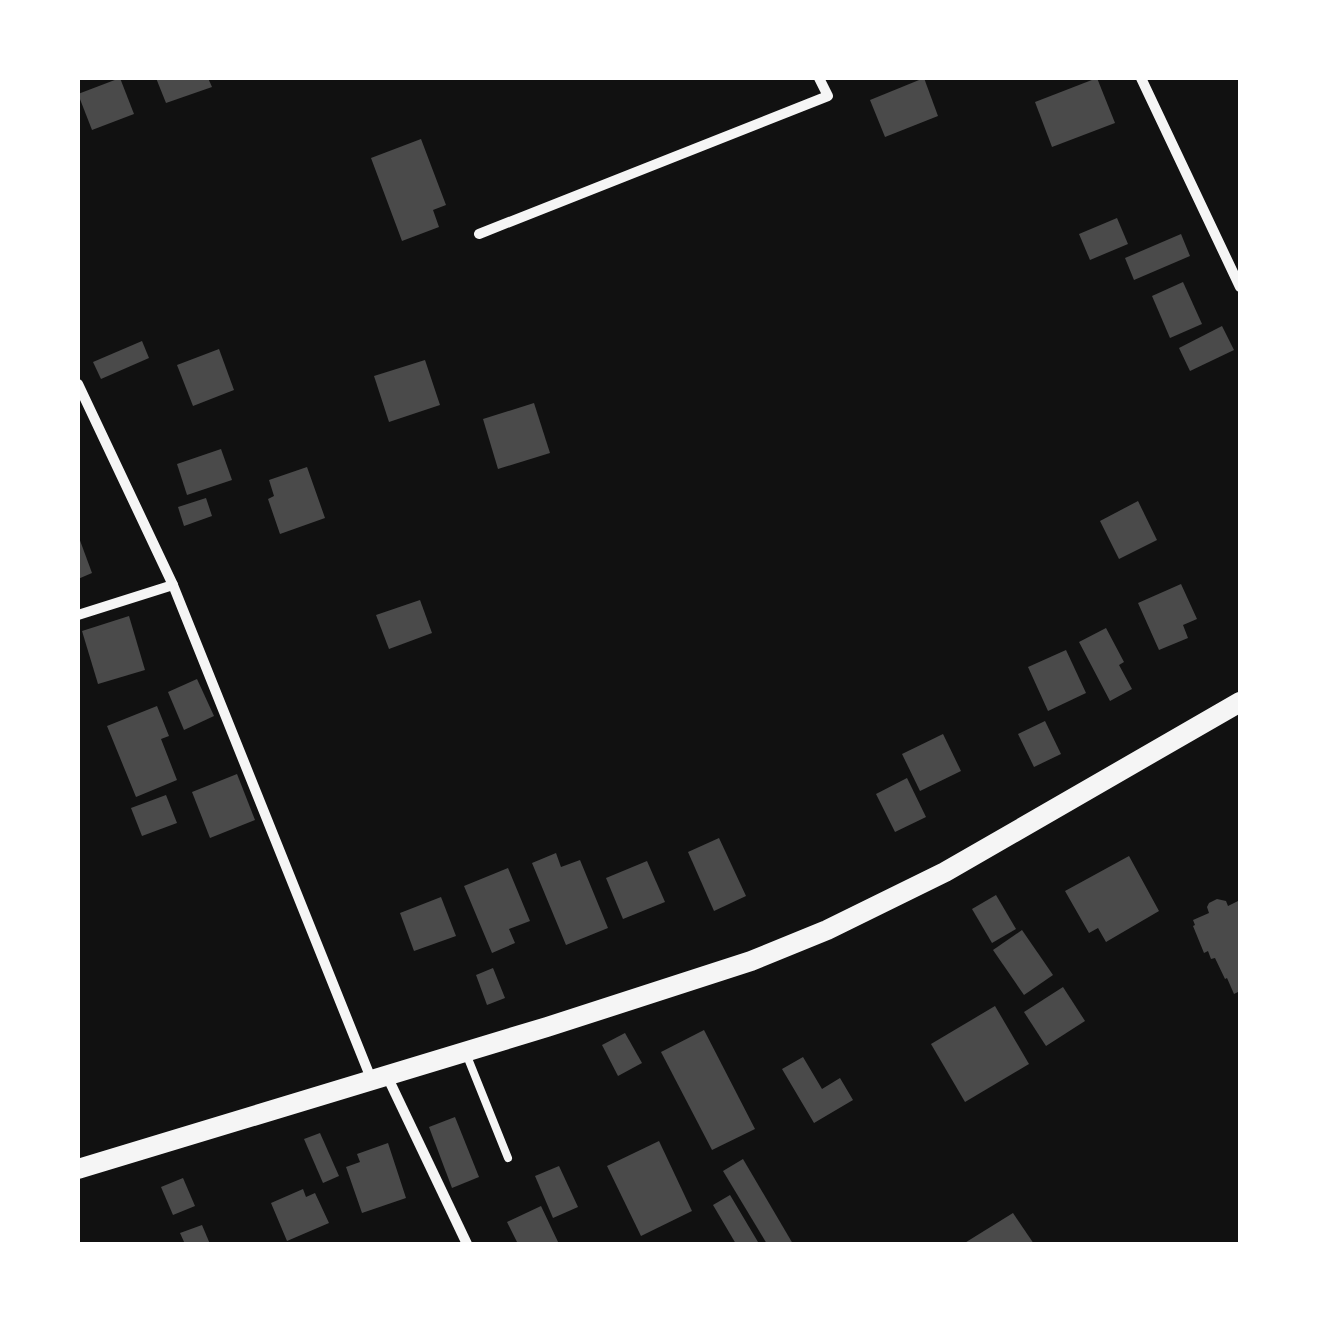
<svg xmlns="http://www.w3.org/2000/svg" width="1318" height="1322" font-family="'Space Grotesk',sans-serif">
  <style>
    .building { fill: #4a4a4a }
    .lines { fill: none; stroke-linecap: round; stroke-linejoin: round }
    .service { stroke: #f5f5f5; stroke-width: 8 }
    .minor { stroke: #f5f5f5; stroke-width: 10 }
    .secondary { stroke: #f5f5f5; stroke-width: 20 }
  </style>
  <rect width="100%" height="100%" fill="#111"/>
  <!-- building -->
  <g class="building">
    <polygon points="120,78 134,114 92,130 78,94"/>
    <polygon points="156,78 208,78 212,87 166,103"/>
    <polygon points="924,78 938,116 885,137 870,100"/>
    <polygon points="1097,78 1115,123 1052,147 1035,102"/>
    <polygon points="421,139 446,205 433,210 439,227 402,241 371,158"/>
    <polygon points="1117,218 1128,244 1090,260 1079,234"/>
    <polygon points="1181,234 1190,256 1134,280 1125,258"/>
    <polygon points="1183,282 1202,324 1170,338 1152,296"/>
    <polygon points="1222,326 1234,350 1190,371 1179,348"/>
    <polygon points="142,341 149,358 101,379 93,362"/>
    <polygon points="219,349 234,390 193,406 177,365"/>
    <polygon points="425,360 440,405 389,422 374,376"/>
    <polygon points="534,403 550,453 498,469 483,419"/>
    <polygon points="221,449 232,480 187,495 177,464"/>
    <polygon points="307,467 325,518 280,534 268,499 274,496 269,480"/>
    <polygon points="206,498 212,516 184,526 178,507"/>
    <polygon points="1138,501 1157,540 1119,559 1100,521"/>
    <polygon points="78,535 92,573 78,579"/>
    <polygon points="1181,584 1197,619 1183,625 1188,638 1159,650 1138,603"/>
    <polygon points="420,600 432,633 389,649 376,615"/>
    <polygon points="129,616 145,670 98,684 82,631"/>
    <polygon points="1106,628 1124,662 1119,665 1132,689 1110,701 1079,642"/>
    <polygon points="1066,650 1086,693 1048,711 1028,667"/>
    <polygon points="197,679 214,716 184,730 168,692"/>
    <polygon points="157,706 169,736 161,739 177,780 136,797 107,726"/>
    <polygon points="1045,721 1061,754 1034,767 1018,734"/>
    <polygon points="943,734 961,771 920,791 902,754"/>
    <polygon points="237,774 255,820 210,838 192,792"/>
    <polygon points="907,778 926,817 895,832 876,794"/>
    <polygon points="166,795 177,823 142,836 131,808"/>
    <polygon points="719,838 746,896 714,911 688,852"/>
    <polygon points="556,853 561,867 580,860 608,928 566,945 532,863"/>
    <polygon points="1129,856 1159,911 1106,942 1098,928 1089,933 1065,891"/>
    <polygon points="647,861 665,902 623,919 606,878"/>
    <polygon points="508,868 530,921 509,929 515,943 492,953 464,886"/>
    <polygon points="996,895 1016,929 992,943 972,909"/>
    <polygon points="441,897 456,936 414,951 400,913"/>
    <polygon points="1217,899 1226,901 1228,906 1240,900 1240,991 1234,994 1227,978 1225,979 1215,958 1211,959 1208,951 1204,953 1193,926 1195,925 1193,920 1209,913 1207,907 1209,903"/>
    <polygon points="1022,930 1053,975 1024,995 993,950"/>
    <polygon points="493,968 505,998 487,1005 476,975"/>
    <polygon points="1063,987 1085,1021 1046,1046 1024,1012"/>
    <polygon points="995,1006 1029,1064 965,1102 931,1044"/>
    <polygon points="704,1030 755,1129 712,1150 661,1052"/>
    <polygon points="625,1033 642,1063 618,1076 602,1045"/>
    <polygon points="803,1057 822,1089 840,1078 853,1100 814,1123 782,1069"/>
    <polygon points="455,1117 479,1177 452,1188 429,1127"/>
    <polygon points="320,1133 339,1176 323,1183 304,1139"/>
    <polygon points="659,1141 692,1211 641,1236 607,1166"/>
    <polygon points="388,1143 406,1198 362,1213 346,1167 360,1162 357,1154"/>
    <polygon points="743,1159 793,1244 767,1244 723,1171"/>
    <polygon points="559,1166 578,1207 553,1218 535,1176"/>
    <polygon points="183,1178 195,1206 173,1215 161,1187"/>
    <polygon points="303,1189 306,1197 315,1193 329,1223 287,1241 271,1203"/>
    <polygon points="730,1195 758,1242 753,1244 736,1244 713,1205"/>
    <polygon points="541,1206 559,1244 523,1244 522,1242 518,1244 507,1222"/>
    <polygon points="1013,1213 1034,1244 963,1244"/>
    <polygon points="202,1225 210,1244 185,1244 180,1233"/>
  </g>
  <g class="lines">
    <!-- service -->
    <polyline class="service" points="467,1056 508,1158"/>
    <!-- minor -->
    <g class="minor">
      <polyline points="1141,78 1240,287"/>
      <polyline points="479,234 828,96 819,78"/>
      <polyline points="78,384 173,585 372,1081"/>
      <polyline points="78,615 173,585"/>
      <polyline points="387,1076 467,1244"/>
    </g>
    <!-- secondary -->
    <polyline class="secondary" points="78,1169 547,1027 751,961 827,930 945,872 1240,702"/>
  </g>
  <!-- border -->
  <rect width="1318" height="1322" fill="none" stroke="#ffffff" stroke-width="160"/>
</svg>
